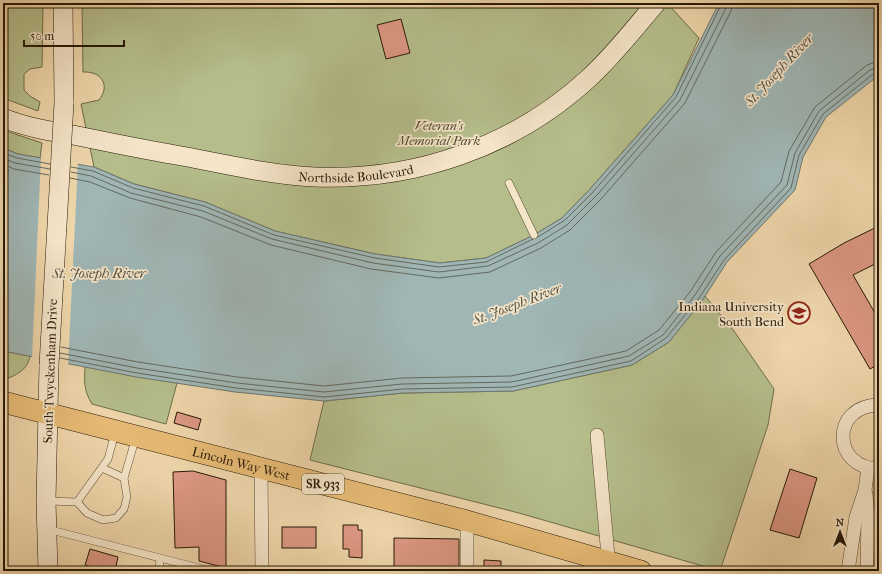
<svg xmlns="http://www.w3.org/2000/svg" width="882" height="574" font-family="'IM FELL French Canon',serif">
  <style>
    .green { fill: #b5be8b; stroke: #6e6c49 }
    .water { fill: #9fb6b5; stroke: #6f776f }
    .pier { fill: #eed6aa }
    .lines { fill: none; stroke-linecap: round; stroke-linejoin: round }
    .shore { stroke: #63685e; stroke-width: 1 }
    .building { fill: #dc9782; stroke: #271907 }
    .lane-casing { stroke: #594830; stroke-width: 8 }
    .street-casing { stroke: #594830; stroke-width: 14 }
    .secondary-casing { stroke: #271907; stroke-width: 20 }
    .primary-casing { stroke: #271907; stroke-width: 22 }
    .lane { stroke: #f4e4c8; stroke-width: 7 }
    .street { stroke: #f4e4c8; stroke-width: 13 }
    .secondary { stroke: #f4e4c8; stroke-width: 19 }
    .primary { stroke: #e7bb75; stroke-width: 21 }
    .secondary-bridge-casing { stroke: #271907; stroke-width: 20; stroke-linecap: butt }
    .secondary-bridge { stroke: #f4e4c8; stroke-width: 19 }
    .labels { text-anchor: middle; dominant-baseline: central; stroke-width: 3.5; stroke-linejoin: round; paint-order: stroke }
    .shield { fill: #f4e4c8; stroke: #645641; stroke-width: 1 }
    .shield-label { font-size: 12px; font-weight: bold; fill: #271907 }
    .park-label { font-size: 13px; font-style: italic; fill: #524b2f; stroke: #f4e4c8 }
    .street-label { font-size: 13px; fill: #271907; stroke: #f4e4c8 }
    .poi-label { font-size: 13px; fill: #271907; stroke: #f4e4c8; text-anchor: end }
    .water-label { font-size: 14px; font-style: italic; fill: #515044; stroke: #f4e4c8 }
  </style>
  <rect width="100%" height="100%" fill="#eed6aa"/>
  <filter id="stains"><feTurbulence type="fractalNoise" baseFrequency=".005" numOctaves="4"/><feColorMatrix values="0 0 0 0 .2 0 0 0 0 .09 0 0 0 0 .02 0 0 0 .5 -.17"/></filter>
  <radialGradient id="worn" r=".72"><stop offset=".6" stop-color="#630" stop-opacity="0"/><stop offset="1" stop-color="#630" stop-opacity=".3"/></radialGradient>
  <!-- green -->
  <g class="green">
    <polygon points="3,3 43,3 42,67 30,69 24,74 24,90 30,96 40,102 38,111 3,98"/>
    <path d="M82 3H667L699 38 673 95 590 189 562 218 534 235 486 258 440 263 375 254 275 231 205 202 134 184 94 167 81 104 99 100C111 85 101 71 83 72Z"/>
    <polygon points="3,130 42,143 40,158 18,154 3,148"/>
    <polygon points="705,296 734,331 774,389 768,425 720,571 519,513 310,460 324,401 403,393 513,391 632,365 669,342"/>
    <path d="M3 351 30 356C28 368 20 373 9 378L3 377Z"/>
    <path d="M85 367 177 383 166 424 92 404C84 391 84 382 85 367Z"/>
  </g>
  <!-- water -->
  <polygon class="water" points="719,3 879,3 879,75 826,117 803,157 795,190 727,262 702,301 669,342 632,365 513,391 403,393 324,401 235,392 136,377 3,351 3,148 18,154 94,167 134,184 205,202 275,231 375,254 440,263 486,258 534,235 562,218 590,189 673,95"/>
  <!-- pier -->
  <polygon class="pier" points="41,157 78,162 68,366 32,358"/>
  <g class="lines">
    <!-- shore -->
    <g class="shore">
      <polyline points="3,153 17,158 50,164"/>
      <polyline points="3,158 15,163 50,169"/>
      <polyline points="3,164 14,169 49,175"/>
      <polyline points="71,167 93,171 133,188 204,206 274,235 375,258 439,267 486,262 533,239"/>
      <polyline points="71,172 91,176 131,193 203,211 272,239 373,263 439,272 488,266 538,243 567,225 597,195 680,100 726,8 727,3"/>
      <polyline points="70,178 90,182 130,198 201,217 271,245 371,269 439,278 490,272 541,248 570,230 601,199 685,103 731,11 733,3"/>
      <polyline points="538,237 565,220 593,192 676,97 722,3"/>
      <polyline points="61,347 138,362 237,377 324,386 402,378 511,376 626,351 659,330 690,292 716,252 781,182 789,151 815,107 867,65 879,61"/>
      <polyline points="60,353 137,368 237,383 324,392 402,384 512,382 629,356 663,335 695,295 720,256 787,185 795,153 819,111 870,70 879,67"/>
      <polyline points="60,358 137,373 236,388 324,397 403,389 512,387 631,361 666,338 699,298 724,260 791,188 799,155 823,114 873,74 879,72"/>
    </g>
  </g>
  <!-- building -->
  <g class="building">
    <polygon points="401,19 410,53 386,59 377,25"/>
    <polygon points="879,226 879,262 853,275 879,320 879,364 870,369 809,264 844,243"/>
    <polygon points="177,412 201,419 198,430 174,423"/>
    <polygon points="790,469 817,478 799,538 770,530"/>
    <polygon points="193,471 226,480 226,568 199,561 199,547 175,548 173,472"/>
    <polygon points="343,525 358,525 358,530 362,530 362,558 349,557 349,549 343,549"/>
    <rect x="282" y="527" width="34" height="21"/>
    <polygon points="394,538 459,539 459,571 394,571"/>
    <polygon points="90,549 118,557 115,571 106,571 85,565"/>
    <polygon points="484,560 501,561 501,571 484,571"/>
  </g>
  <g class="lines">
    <!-- lane casing -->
    <g class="lane-casing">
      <g id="lane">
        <polyline points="509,183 534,235"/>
        <polyline points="102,468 124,478"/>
        <polyline points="48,501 77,502"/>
        <polyline points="77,502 87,513 103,520 116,518 124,509 127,497 124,478 136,437"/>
        <polyline points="77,502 108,459 115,433"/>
        <polyline points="47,529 211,571"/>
        <polyline points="159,571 160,558"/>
      </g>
    </g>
    <!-- street casing -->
    <g class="street-casing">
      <g id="street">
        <path d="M879 405C831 405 831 468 879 469"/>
        <polyline points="597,435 609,567"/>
        <polyline points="261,469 262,571"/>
        <polyline points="866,494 868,516 867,571"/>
        <polyline points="467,521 467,571"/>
        <polyline points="848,571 856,517 865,490 868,468"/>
      </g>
    </g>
    <!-- secondary casing -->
    <g class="secondary-casing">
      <g id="secondary">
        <polyline points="63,3 64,103"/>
        <path id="s1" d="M3 118C25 127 50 131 73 135 107 142 141 149 176 155 221 163 268 175 314 177 415 181 514 147 589 78 613 56 634 29 656 3"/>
        <polyline points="48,571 46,501 49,365"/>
      </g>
    </g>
    <!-- primary casing -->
    <g class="primary-casing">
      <g id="primary">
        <path id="s2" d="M3 402 467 521 641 571"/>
      </g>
    </g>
    <!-- lane -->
    <use href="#lane" class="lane"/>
    <!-- street -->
    <use href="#street" class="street"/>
    <!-- secondary -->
    <use href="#secondary" class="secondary"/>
    <!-- primary -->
    <use href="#primary" class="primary"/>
    <!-- secondary-bridge casing -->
    <g class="secondary-bridge-casing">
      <polyline id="secondary-bridge" points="49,365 64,103"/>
    </g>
    <!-- secondary-bridge -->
    <use href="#secondary-bridge" class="secondary-bridge"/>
  </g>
  <!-- icons -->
  <defs>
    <g id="university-ring" transform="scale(1.15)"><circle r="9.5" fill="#f4e4c8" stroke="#8f2418" stroke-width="1.5"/><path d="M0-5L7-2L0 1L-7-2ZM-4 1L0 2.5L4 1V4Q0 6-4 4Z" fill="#8f2418"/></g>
  </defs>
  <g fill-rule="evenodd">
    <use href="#university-ring" x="799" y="313"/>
  </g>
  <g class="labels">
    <!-- shield labels -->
    <rect class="shield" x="302" y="474" width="42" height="20" rx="3"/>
    <g class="shield-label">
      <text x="323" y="484">SR 933</text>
    </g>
    <!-- park labels -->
    <g class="park-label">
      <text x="439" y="125">Veteran's<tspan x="439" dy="15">Memorial Park</tspan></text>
    </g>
    <!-- street labels -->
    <g class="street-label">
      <text stroke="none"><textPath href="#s1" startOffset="359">Northside Boulevard</textPath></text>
      <text transform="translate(50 371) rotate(-88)">South Twyckenham Drive</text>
      <text stroke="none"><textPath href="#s2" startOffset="246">Lincoln Way West</textPath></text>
    </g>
    <!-- poi labels -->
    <g class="poi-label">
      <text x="784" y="306">Indiana University<tspan x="784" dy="15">South Bend</tspan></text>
    </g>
    <!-- water labels -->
    <g class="water-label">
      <text transform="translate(779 70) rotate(-47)">St. Joseph River</text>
      <text x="99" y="273">St. Joseph River</text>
      <text transform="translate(517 304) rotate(-21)">St. Joseph River</text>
    </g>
  </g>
  <!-- margin -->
  <rect width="882" height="574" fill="none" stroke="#eed6aa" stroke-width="16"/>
  <rect x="4" y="4" width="874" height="566" fill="none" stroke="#271907" stroke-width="2"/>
  <rect x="8" y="8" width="866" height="558" fill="none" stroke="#271907"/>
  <!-- north arrow -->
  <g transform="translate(840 532)" stroke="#f4e4c8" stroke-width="3" paint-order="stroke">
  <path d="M0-3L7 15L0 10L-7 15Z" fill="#271907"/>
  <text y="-6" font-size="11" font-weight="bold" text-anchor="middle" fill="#271907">N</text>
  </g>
  <!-- scale -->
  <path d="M24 40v6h100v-6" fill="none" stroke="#271907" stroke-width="2"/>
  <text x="30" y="40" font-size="12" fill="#271907" stroke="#f4e4c8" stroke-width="3" paint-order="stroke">50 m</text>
  <rect width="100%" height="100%" filter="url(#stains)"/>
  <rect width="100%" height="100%" fill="url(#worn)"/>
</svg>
